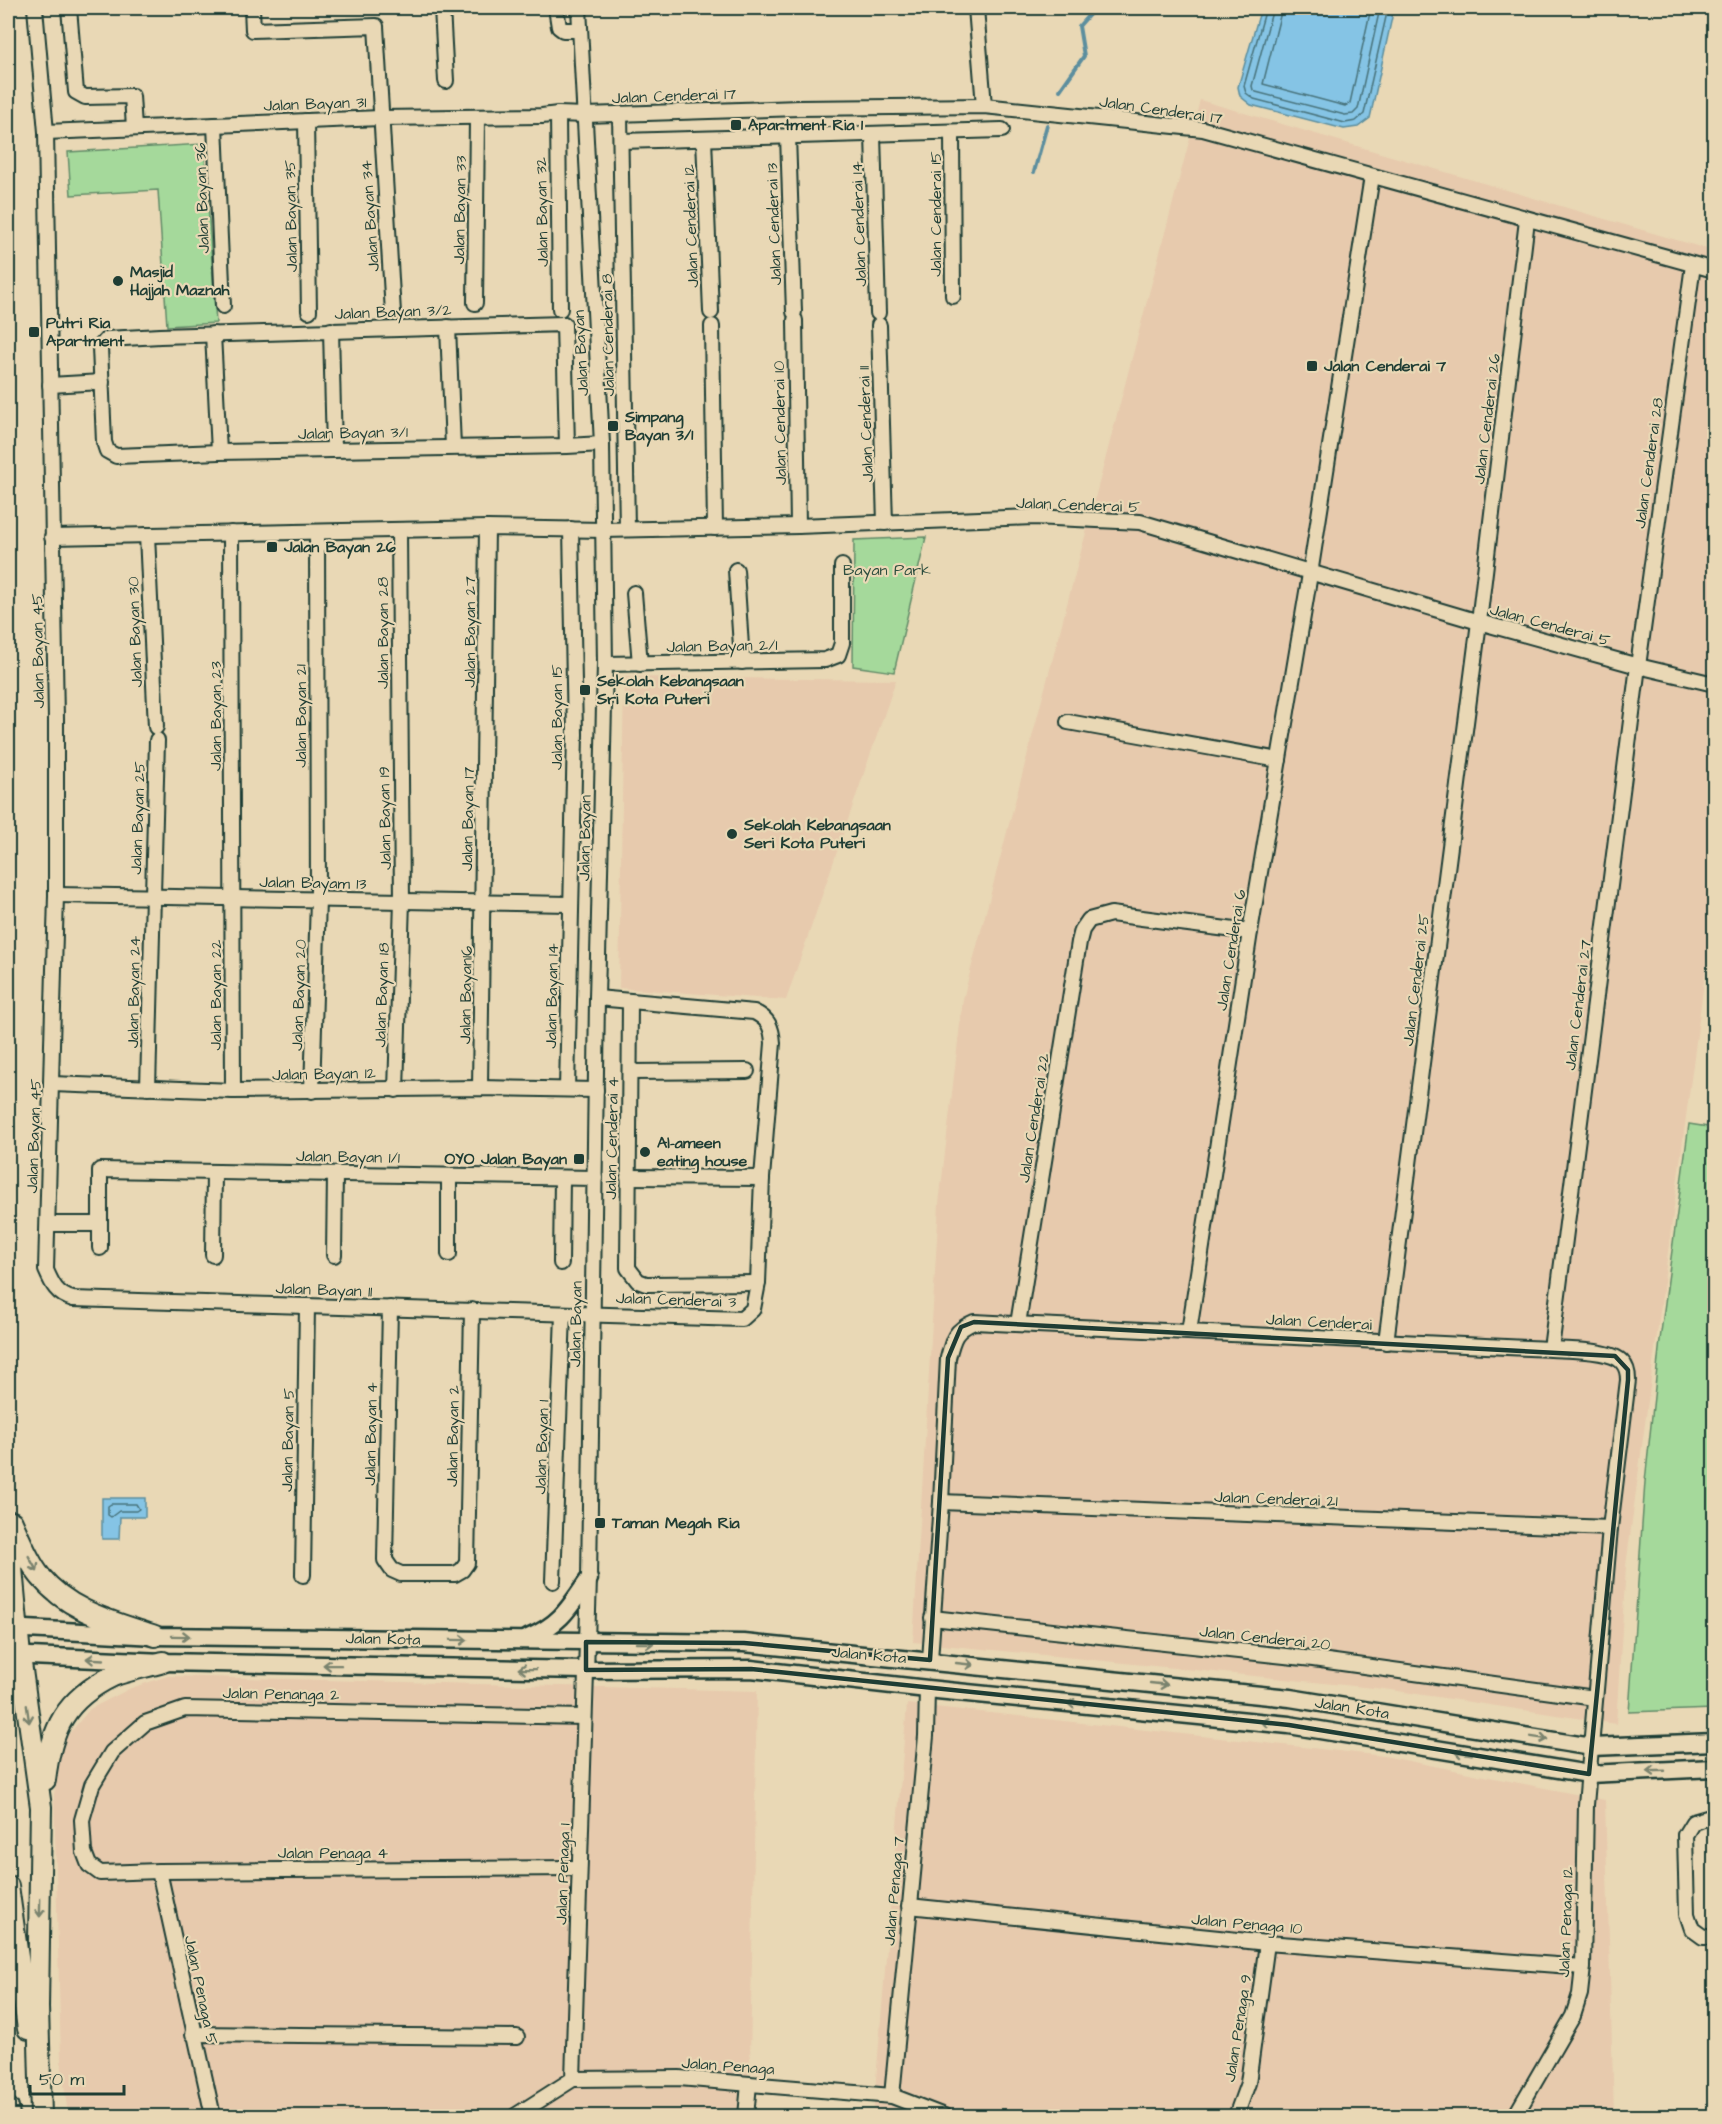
<svg xmlns="http://www.w3.org/2000/svg" width="1722" height="2124" font-family="'Architects Daughter',sans-serif">
  <style>
    .built { fill: #e7caad }
    .green { fill: #a5d99b; stroke: #628b68; stroke-width: 1.5 }
    .water { fill: #85c4e5; stroke: #5c8e9e; stroke-width: 1.5 }
    .lines { fill: none; stroke-linecap: round; stroke-linejoin: round }
    .shore { stroke: #48737b; stroke-width: 1.5 }
    .stream { stroke: #5c8e9e; stroke-width: 4 }
    .minor-casing { stroke: #1f3d34; stroke-width: 18 }
    .major-casing { stroke: #1f3d34; stroke-width: 21 }
    .highway-casing { stroke: #1f3d34; stroke-width: 24 }
    .minor { stroke: #e9d8b5; stroke-width: 14 }
    .major { stroke: #e9d8b5; stroke-width: 16 }
    .highway { stroke: #e9d8b5; stroke-width: 20 }
    .oneway { stroke: #7a836e }
    .marked { fill: none; stroke: #1f3d34; stroke-width: 4.5; stroke-linejoin: round }
    .poi-dot { fill: #1f3d34; stroke: #e9d8b5; stroke-width: 2 }
    .labels { text-anchor: middle; dominant-baseline: central; stroke-width: 4.5; stroke-linejoin: round; paint-order: stroke }
    .street-label { font-size: 16px; fill: #1f3d34; stroke: #e9d8b5 }
    .poi-label { font-size: 16px; font-weight: bold; fill: #1f3d34; stroke: #e9d8b5; text-anchor: start }
    .park-label { font-size: 16px; fill: #2c4d3e; stroke: #e9d8b5 }
  </style>
  <rect width="100%" height="100%" fill="#e9d8b5"/>
  <filter id="ink" filterUnits="userSpaceOnUse"><feTurbulence type="fractalNoise" baseFrequency=".0167" numOctaves="2"/><feDisplacementMap in="SourceGraphic" scale="12" xChannelSelector="R" yChannelSelector="G"/><feConvolveMatrix kernelMatrix="1 2 1 2 8 2 1 2 1" color-interpolation-filters="sRGB"/></filter>
  <g filter="url(#ink)">
    <!-- built -->
    <g class="built">
      <polygon points="1200,100 1714,251 1714,907 1626,1566 1616,1724 1384,1689 913,1642 939,1204 963,999"/>
      <polygon points="624,677 896,680 786,1000 619,988"/>
      <polygon points="168,1676 757,1691 749,2116 68,2116 61,2060 54,1795 62,1742 90,1709 131,1688"/>
      <polygon points="907,1704 1384,1756 1605,1800 1614,2116 873,2116"/>
    </g>
    <!-- green -->
    <g class="green">
      <polygon points="204,144 216,323 167,326 158,190 71,195 68,152"/>
      <polygon points="926,537 894,672 853,666 854,540"/>
      <polygon points="1689,1124 1714,1128 1714,1709 1629,1712 1645,1482 1660,1340"/>
    </g>
    <!-- water -->
    <g class="water">
      <polygon points="1261,8 1394,8 1370,118 1358,127 1344,129 1251,105 1240,96 1238,87"/>
      <polygon points="102,1498 145,1498 145,1517 120,1517 119,1539 102,1539"/>
    </g>
    <g class="lines">
      <!-- shore -->
      <g class="shore">
        <polyline points="1266,8 1244,86 1246,93 1254,99 1345,123 1356,121 1364,114 1388,8"/>
        <polyline points="1273,8 1252,86 1253,90 1256,92 1345,115 1353,114 1358,109 1380,8"/>
        <polyline points="1282,8 1263,84 1345,106 1350,103 1371,8"/>
        <polygon points="111,1504 136,1504 139,1509 136,1511 119,1511 111,1517 108,1515 108,1506"/>
      </g>
      <!-- stream -->
      <g class="stream">
        <polyline points="1060,90 1084,56 1079,26 1095,8"/>
        <polyline points="1034,172 1047,125"/>
      </g>
      <!-- minor casing -->
      <g class="minor-casing">
        <g id="minor">
          <path d="M35 8 46 132 56 719V895L46 1270C52 1284 57 1295 73 1299L742 1319 753 1309 758 1283 762 1178 773 1043C772 1028 769 1019 754 1012L597 998"/>
          <polyline points="69,8 76,92 85,97 132,96 134,128"/>
          <polyline points="252,8 253,30 376,26 393,313"/>
          <polyline points="442,8 446,81"/>
          <polyline points="556,8 559,27 563,30 580,30"/>
          <polyline points="976,8 984,106"/>
          <polyline points="558,114 560,309"/>
          <polyline points="620,114 627,529"/>
          <polyline points="306,121 309,311"/>
          <polyline points="215,125 223,306"/>
          <polyline points="46,132 380,118 542,116 558,114 585,115 799,108 984,106 1203,129 1714,270"/>
          <polyline points="952,132 953,296"/>
          <polyline points="873,134 878,313"/>
          <polyline points="788,136 794,312"/>
          <polyline points="704,139 711,312"/>
          <polyline points="621,141 1002,130"/>
          <polyline points="475,303 477,118"/>
          <polyline points="795,320 798,526"/>
          <polyline points="879,325 885,523"/>
          <polyline points="712,326 715,528"/>
          <polyline points="448,327 453,447"/>
          <polyline points="331,330 334,450"/>
          <polyline points="213,334 219,452"/>
          <polyline points="50,385 102,382"/>
          <polyline points="567,446 564,324 160,336 107,339 100,347 104,442 107,451 116,456 219,452 567,446 602,444"/>
          <polyline points="231,533 233,1091"/>
          <polyline points="147,535 156,727"/>
          <polyline points="52,537 487,528 604,530 798,526 1033,517 1140,522 1479,622 1638,666 1714,684"/>
          <polyline points="736,570 742,662"/>
          <polyline points="634,593 640,664"/>
          <polyline points="605,664 825,660 838,655 842,643 842,566"/>
          <polyline points="1068,722 1279,760"/>
          <polyline points="56,895 570,904"/>
          <polyline points="630,1002 628,1268 638,1281 646,1284 758,1283"/>
          <polyline points="630,1072 747,1071"/>
          <polyline points="52,1084 233,1091 480,1088 596,1090"/>
          <polyline points="148,1088 157,740"/>
          <polyline points="480,1088 487,528"/>
          <polyline points="567,1089 575,734 571,529"/>
          <polyline points="396,1090 402,901 399,530"/>
          <polyline points="312,1091 318,900 317,532"/>
          <polyline points="628,1177 762,1178"/>
          <polyline points="48,1224 100,1224"/>
          <polyline points="100,1248 100,1170 595,1178"/>
          <polyline points="449,1254 449,1176"/>
          <polyline points="213,1255 214,1172"/>
          <polyline points="334,1255 335,1174"/>
          <polyline points="561,1263 562,1178"/>
          <polyline points="390,1308 385,1560 392,1570 401,1574 455,1574 462,1570 467,1563 472,1310"/>
          <polyline points="1018,1324 1079,942 1082,930 1089,920 1111,914 1250,932"/>
          <polyline points="1189,1332 1250,932 1310,574 1372,176"/>
          <polyline points="1386,1342 1479,622 1527,220"/>
          <polyline points="1551,1349 1638,666 1693,265"/>
          <polyline points="941,1502 1610,1528"/>
          <polyline points="303,1575 307,1306"/>
          <polyline points="553,1581 563,1314"/>
          <polyline points="932,1618 1313,1659 1595,1698"/>
          <path d="M930 1660 941 1502 948 1358C953 1338 955 1330 974 1322L1551 1349C1568 1350 1611 1349 1622 1362 1627 1367 1628 1373 1628 1380L1610 1528 1586 1805 1583 1967 1580 1994 1573 2016 1515 2116"/>
          <polyline points="1714,1816 1693,1822 1685,1835 1687,1914 1692,1929 1703,1937 1714,1937"/>
          <polyline points="579,1868 159,1871 100,1873 89,1865 84,1852 82,1820 92,1785 112,1752 145,1723 185,1709 584,1717"/>
          <polyline points="159,1871 213,2116"/>
          <polyline points="909,1906 1267,1943 1583,1967"/>
          <polyline points="193,2034 517,2037"/>
          <polyline points="573,2079 589,1579 597,998 605,664 602,444 579,8"/>
          <polyline points="892,2096 926,1736 927,1689"/>
          <polyline points="515,2116 573,2079 679,2078 892,2096 944,2116"/>
          <polyline points="746,2116 749,2084"/>
          <polyline points="1236,2116 1248,2083 1267,1943"/>
        </g>
      </g>
      <!-- major casing -->
      <g class="major-casing">
        <g id="major">
          <polyline points="8,1628 155,1636 744,1643 1290,1698 1592,1747 1714,1742"/>
          <path d="M528 1638C561 1624 569 1608 589 1579"/>
          <polyline points="8,1655 163,1662 586,1670 751,1669 927,1689 1289,1725 1589,1774 1714,1768"/>
        </g>
      </g>
      <!-- highway casing -->
      <g class="highway-casing">
        <g id="highway">
          <path d="M12 1522C20 1540 28 1561 40 1576 69 1612 114 1622 155 1636"/>
          <polyline points="8,1524 20,1656 41,1807 38,2007 41,2116"/>
          <path d="M45 1780C51 1729 65 1699 113 1676 128 1670 147 1667 163 1662"/>
          <polyline points="8,1886 28,2029"/>
          <polyline points="8,2108 9,2116"/>
        </g>
      </g>
      <!-- minor -->
      <use href="#minor" class="minor"/>
      <!-- major -->
      <use href="#major" class="major"/>
      <!-- highway -->
      <use href="#highway" class="highway"/>
    </g>
    <!-- one-way arrows -->
    <defs><path id="oneway-shaft" d="M-6 0H5M1.5-3L5.5 0L1.5 3" fill="none" stroke-width="1.6" stroke-linecap="round" stroke-linejoin="round" transform="scale(1.5)"/></defs>
    <g class="oneway">
      <use href="#oneway-shaft" transform="translate(33 1564) rotate(61)"/>
      <use href="#oneway-shaft" transform="translate(181 1636) rotate(1)"/>
      <use href="#oneway-shaft" transform="translate(459 1640) rotate(1)"/>
      <use href="#oneway-shaft" transform="translate(645 1643)"/>
      <use href="#oneway-shaft" transform="translate(95 1659) rotate(-177)"/>
      <use href="#oneway-shaft" transform="translate(965 1664) rotate(6)"/>
      <use href="#oneway-shaft" transform="translate(332 1665) rotate(-179)"/>
      <use href="#oneway-shaft" transform="translate(527 1669) rotate(-179)"/>
      <use href="#oneway-shaft" transform="translate(1159 1684) rotate(6)"/>
      <use href="#oneway-shaft" transform="translate(1076 1704) rotate(-174)"/>
      <use href="#oneway-shaft" transform="translate(28 1714) rotate(82)"/>
      <use href="#oneway-shaft" transform="translate(1270 1723) rotate(-174)"/>
      <use href="#oneway-shaft" transform="translate(1539 1738) rotate(9)"/>
      <use href="#oneway-shaft" transform="translate(1463 1753) rotate(-171)"/>
      <use href="#oneway-shaft" transform="translate(1656 1771) rotate(178)"/>
      <use href="#oneway-shaft" transform="translate(40 1908) rotate(91)"/>
    </g>
  </g>
  <!-- marked area -->
  <path class="marked" d="M974 1322 1615 1356 1628 1370V1380L1589 1774 1289 1725 751 1669 586 1670V1642L744 1643 930 1660 948 1358 961 1327Z"/>
  <!-- markers -->
  <g class="poi-dot">
    <rect x="730" y="119" width="12" height="12" rx="3"/>
    <circle cx="118" cy="281" r="6"/>
    <rect x="28" y="326" width="12" height="12" rx="3"/>
    <rect x="1306" y="360" width="12" height="12" rx="3"/>
    <rect x="607" y="420" width="12" height="12" rx="3"/>
    <rect x="266" y="541" width="12" height="12" rx="3"/>
    <rect x="579" y="684" width="12" height="12" rx="3"/>
    <circle cx="732" cy="834" r="6"/>
    <circle cx="645" cy="1152" r="6"/>
    <rect x="573" y="1153" width="12" height="12" rx="3"/>
    <rect x="594" y="1517" width="12" height="12" rx="3"/>
  </g>
  <g class="labels">
    <!-- street labels -->
    <g class="street-label">
      <text transform="translate(674 96) rotate(-2)">Jalan Cenderai 17</text>
      <text transform="translate(315 104) rotate(-2)">Jalan Bayan 31</text>
      <text transform="translate(1161 110) rotate(8)">Jalan Cenderai 17</text>
      <text transform="translate(202 198) rotate(-92)">Jalan Bayan 36</text>
      <text transform="translate(460 210) rotate(-89)">Jalan Bayan 33</text>
      <text transform="translate(542 212) rotate(-91)">Jalan Bayan 32</text>
      <text transform="translate(936 214) rotate(-90)">Jalan Cenderai 15</text>
      <text transform="translate(291 216) rotate(-91)">Jalan Bayan 35</text>
      <text transform="translate(370 216) rotate(-94)">Jalan Bayan 34</text>
      <text transform="translate(774 224) rotate(-92)">Jalan Cenderai 13</text>
      <text transform="translate(859 224) rotate(-92)">Jalan Cenderai 14</text>
      <text transform="translate(691 226) rotate(-92)">Jalan Cenderai 12</text>
      <text transform="translate(393 312) rotate(-2)">Jalan Bayan 3/2</text>
      <text transform="translate(608 335) rotate(-91)">Jalan Cenderai 8</text>
      <text transform="translate(581 353) rotate(-93)">Jalan Bayan</text>
      <text transform="translate(1487 419) rotate(-83)">Jalan Cenderai 26</text>
      <text transform="translate(780 423) rotate(-91)">Jalan Cenderai 10</text>
      <text transform="translate(866 424) rotate(-92)">Jalan Cenderai 11</text>
      <text transform="translate(353 433) rotate(-1)">Jalan Bayan 3/1</text>
      <text transform="translate(1649 463) rotate(-82)">Jalan Cenderai 28</text>
      <text transform="translate(1078 505) rotate(2)">Jalan Cenderai 5</text>
      <text transform="translate(1550 625) rotate(15)">Jalan Cenderai 5</text>
      <text transform="translate(135 632) rotate(-92)">Jalan Bayan 30</text>
      <text transform="translate(470 632) rotate(-90)">Jalan Bayan 27</text>
      <text transform="translate(383 633) rotate(-90)">Jalan Bayan 28</text>
      <text transform="translate(722 646) rotate(-1)">Jalan Bayan 2/1</text>
      <text transform="translate(38 651) rotate(-91)">Jalan Bayan 45</text>
      <text transform="translate(216 716) rotate(-90)">Jalan Bayan 23</text>
      <text transform="translate(301 716) rotate(-90)">Jalan Bayan 21</text>
      <text transform="translate(557 717) rotate(-90)">Jalan Bayan 15</text>
      <text transform="translate(138 818) rotate(-88)">Jalan Bayan 25</text>
      <text transform="translate(385 818) rotate(-91)">Jalan Bayan 19</text>
      <text transform="translate(468 819) rotate(-89)">Jalan Bayan 17</text>
      <text transform="translate(585 838) rotate(-89)">Jalan Bayan</text>
      <text transform="translate(313 883) rotate(1)">Jalan Bayam 13</text>
      <text transform="translate(1231 950) rotate(-81)">Jalan Cenderai 6</text>
      <text transform="translate(1416 980) rotate(-83)">Jalan Cenderai 25</text>
      <text transform="translate(134 992) rotate(-89)">Jalan Bayan 24</text>
      <text transform="translate(216 995) rotate(-90)">Jalan Bayan 22</text>
      <text transform="translate(299 995) rotate(-88)">Jalan Bayan 20</text>
      <text transform="translate(382 995) rotate(-88)">Jalan Bayan 18</text>
      <text transform="translate(466 995) rotate(-89)">Jalan Bayan16</text>
      <text transform="translate(552 996) rotate(-89)">Jalan Bayan 14</text>
      <text transform="translate(1578 1005) rotate(-83)">Jalan Cenderai 27</text>
      <text transform="translate(324 1074) rotate(-1)">Jalan Bayan 12</text>
      <text transform="translate(1034 1118) rotate(-81)">Jalan Cenderai 22</text>
      <text transform="translate(34 1136) rotate(-88)">Jalan Bayan 45</text>
      <text transform="translate(612 1138) rotate(-89)">Jalan Cenderai 4</text>
      <text transform="translate(348 1157) rotate(1)">Jalan Bayan 1/1</text>
      <text transform="translate(324 1290) rotate(2)">Jalan Bayan 11</text>
      <text transform="translate(676 1300) rotate(2)">Jalan Cenderai 3</text>
      <text transform="translate(1319 1322) rotate(3)">Jalan Cenderai</text>
      <text transform="translate(576 1324) rotate(-89)">Jalan Bayan</text>
      <text transform="translate(371 1434) rotate(-89)">Jalan Bayan 4</text>
      <text transform="translate(453 1436) rotate(-89)">Jalan Bayan 2</text>
      <text transform="translate(288 1440) rotate(-89)">Jalan Bayan 5</text>
      <text transform="translate(542 1447) rotate(-88)">Jalan Bayan 1</text>
      <text transform="translate(1276 1499) rotate(2)">Jalan Cenderai 21</text>
      <text transform="translate(1265 1638) rotate(6)">Jalan Cenderai 20</text>
      <text transform="translate(383 1639) rotate(1)">Jalan Kota</text>
      <text transform="translate(869 1655) rotate(5)">Jalan Kota</text>
      <text transform="translate(281 1694) rotate(1)">Jalan Penanga 2</text>
      <text transform="translate(1352 1708) rotate(9)">Jalan Kota</text>
      <text x="333" y="1853">Jalan Penaga 4</text>
      <text transform="translate(563 1874) rotate(-88)">Jalan Penaga 1</text>
      <text transform="translate(894 1891) rotate(-85)">Jalan Penaga 7</text>
      <text transform="translate(1566 1922) rotate(-88)">Jalan Penaga 12</text>
      <text transform="translate(1247 1924) rotate(5)">Jalan Penaga 10</text>
      <text transform="translate(201 1990) rotate(78)">Jalan Penaga 5</text>
      <text transform="translate(1238 2028) rotate(-81)">Jalan Penaga 9</text>
      <text transform="translate(728 2066) rotate(4)">Jalan Penaga</text>
    </g>
    <!-- poi labels -->
    <g class="poi-label">
      <text x="748" y="125">Apartment Ria 1</text>
      <text x="130" y="272">Masjid<tspan x="130" dy="18">Hajjah Maznah</tspan></text>
      <text x="46" y="323">Putri Ria<tspan x="46" dy="18">Apartment</tspan></text>
      <text x="1324" y="366">Jalan Cenderai 7</text>
      <text x="625" y="417">Simpang<tspan x="625" dy="18">Bayan 3/1</tspan></text>
      <text x="284" y="547">Jalan Bayan 26</text>
      <text x="597" y="681">Sekolah Kebangsaan<tspan x="597" dy="18">Sri Kota Puteri</tspan></text>
      <text x="744" y="825">Sekolah Kebangsaan<tspan x="744" dy="18">Seri Kota Puteri</tspan></text>
      <text x="657" y="1143">Al-ameen<tspan x="657" dy="18">eating house</tspan></text>
      <text x="567" y="1159" text-anchor="end">OYO Jalan Bayan</text>
      <text x="612" y="1523">Taman Megah Ria</text>
    </g>
    <!-- park labels -->
    <g class="park-label">
      <text x="887" y="570">Bayan Park</text>
    </g>
  </g>
  <!-- margin -->
  <rect width="1722" height="2124" fill="none" stroke="#e9d8b5" stroke-width="30"/>
  <rect x="15" y="15" width="1692" height="2094" fill="none" stroke="#1f3d34" stroke-width="2" filter="url(#ink)"/>
  <!-- scale -->
  <path d="M30 2085v9h94v-9" fill="none" stroke="#1f3d34" stroke-width="3"/>
  <text x="39" y="2085" font-size="18" fill="#1f3d34" stroke="#e9d8b5" stroke-width="4.5" paint-order="stroke">50 m</text>
</svg>
